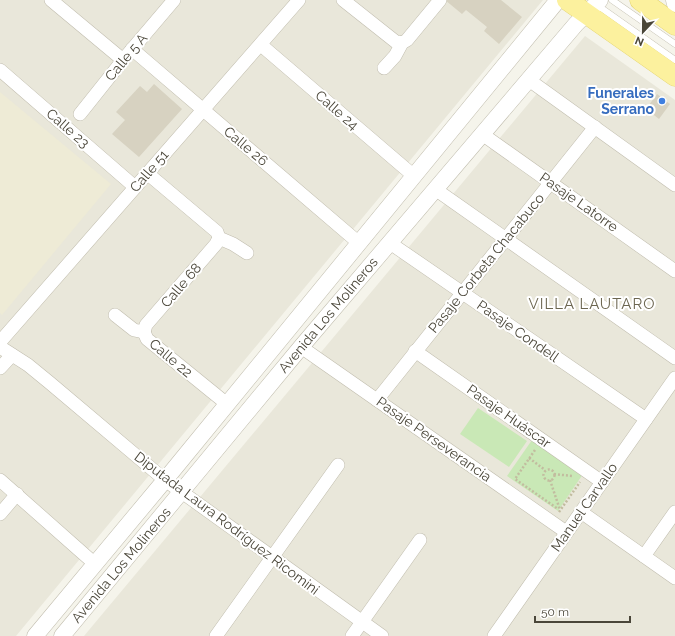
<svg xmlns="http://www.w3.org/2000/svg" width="675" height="636" font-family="Raleway,sans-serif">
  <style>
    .residential { fill: #e9e7da }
    .education { fill: #eeebd6 }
    .green { fill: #c9e8b6 }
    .building { fill: #d7d2c1 }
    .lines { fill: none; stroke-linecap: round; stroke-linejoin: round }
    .service-casing { stroke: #c1bdae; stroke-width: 7 }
    .minor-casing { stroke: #c1bdae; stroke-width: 14 }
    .tertiary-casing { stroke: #c1bdae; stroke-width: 17 }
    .primary-casing { stroke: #e2d26d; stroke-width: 21 }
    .path { stroke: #c2bc9f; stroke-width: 2.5; stroke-dasharray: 2 2; stroke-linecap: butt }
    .service { stroke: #fff; stroke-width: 6 }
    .minor { stroke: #fff; stroke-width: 13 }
    .tertiary { stroke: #fff; stroke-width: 16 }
    .primary { stroke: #fcf19e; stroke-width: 20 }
    .shop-dot { fill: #3f7fe0; stroke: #fff; stroke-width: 1.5 }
    .labels { text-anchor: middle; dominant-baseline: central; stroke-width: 4; stroke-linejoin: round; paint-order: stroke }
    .street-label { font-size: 14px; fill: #4a4639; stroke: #fff }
    .shop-label { font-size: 14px; font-weight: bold; fill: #366cbe; stroke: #fff; text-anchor: end }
    .neighbourhood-label { font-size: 15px; letter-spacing: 1px; fill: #6c6650; stroke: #fff }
  </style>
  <rect width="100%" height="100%" fill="#f5f4eb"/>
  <!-- residential -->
  <g class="residential">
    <polygon points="0,0 543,0 16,636 0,636"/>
    <polygon points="585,36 675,100 675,636 84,636"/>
  </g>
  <!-- education -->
  <polygon class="education" points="0,92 111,184 2,315 0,313"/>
  <!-- green -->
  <g class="green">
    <polygon points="478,408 527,441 509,467 460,434"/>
    <polygon points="532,440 583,474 558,511 507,476"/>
  </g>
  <!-- building -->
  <g class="building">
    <polygon points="445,0 501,0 522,17 499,44 484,31 487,27 466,10 462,14"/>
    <polygon points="154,84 182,109 139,157 112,134 125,120 116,112 140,86 147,92"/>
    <polygon points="657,94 670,104 659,119 646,109"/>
  </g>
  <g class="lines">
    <!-- service casing -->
    <g class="service-casing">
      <g id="service">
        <polyline points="612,0 675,44"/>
        <polyline points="597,5 675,60"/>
      </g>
    </g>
    <!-- minor casing -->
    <g class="minor-casing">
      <g id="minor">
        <polyline points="51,0 123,60"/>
        <polyline points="343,0 396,42 402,43"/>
        <polyline points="261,45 414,176"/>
        <polyline points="132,49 359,243"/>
        <polyline points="384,68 395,56 402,43 407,40 440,0"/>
        <polyline points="0,70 135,187"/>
        <polyline points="529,80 675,185"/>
        <polyline points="80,114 123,60 174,0"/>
        <polyline points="482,134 675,271"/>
        <polyline points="147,173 217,232 219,238 233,244 247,253"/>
        <polyline points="435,189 675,358"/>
        <polyline points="390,243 646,419"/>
        <polyline points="115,315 134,330 144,332"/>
        <polyline points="144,332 146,325 216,244 219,238"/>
        <polyline points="144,332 147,339 227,404"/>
        <polyline points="0,342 299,0"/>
        <polyline points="0,347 28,365 50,383 165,480 382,636"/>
        <polyline points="301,347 566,532"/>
        <polyline points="415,351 602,482"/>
        <polyline points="0,368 12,355"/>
        <polyline points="377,400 595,127"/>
        <polyline points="0,480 95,564"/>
        <polyline points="581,512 675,578"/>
        <polyline points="0,514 17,494"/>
        <polyline points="644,556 675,512"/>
        <polyline points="216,636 338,465"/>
        <polyline points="352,636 420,540"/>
        <polyline points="494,636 675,378"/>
      </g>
    </g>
    <!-- tertiary casing -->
    <g class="tertiary-casing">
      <g id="tertiary">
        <polyline points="674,0 675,4"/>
        <polyline points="35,636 165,480 558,0"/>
        <polyline points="62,636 301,347 576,24 600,0"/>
      </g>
    </g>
    <!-- primary casing -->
    <g class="primary-casing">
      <g id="primary">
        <polyline points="567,0 675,76"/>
        <polyline points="640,0 675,25"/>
      </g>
    </g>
    <!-- path -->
    <g class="path">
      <polyline points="535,450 515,479 558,509"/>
      <polyline points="529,458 545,470"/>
      <circle cx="549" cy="475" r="5.5"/>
      <polyline points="554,474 572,476"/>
      <polyline points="550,480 560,510"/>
      <polyline points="559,512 580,482"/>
    </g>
    <!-- service -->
    <use href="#service" class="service"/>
    <!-- minor -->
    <use href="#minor" class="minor"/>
    <!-- tertiary -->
    <use href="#tertiary" class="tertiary"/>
    <!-- primary -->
    <use href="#primary" class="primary"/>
  </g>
  <!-- markers -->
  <circle class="shop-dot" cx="662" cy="101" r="4"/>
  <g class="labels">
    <!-- street labels -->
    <g class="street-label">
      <text transform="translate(126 57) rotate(-50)">Calle 5 A</text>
      <text transform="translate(337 110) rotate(41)">Calle 24</text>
      <text transform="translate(68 128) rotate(41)">Calle 23</text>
      <text transform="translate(246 146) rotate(40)">Calle 26</text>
      <text transform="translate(149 171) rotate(-49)">Calle 51</text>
      <text transform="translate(579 202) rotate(35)">Pasaje Latorre</text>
      <text transform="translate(486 263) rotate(-51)">Pasaje Corbeta Chacabuco</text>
      <text transform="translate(181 285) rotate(-49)">Calle 68</text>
      <text transform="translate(328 315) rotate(-50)">Avenida Los Molineros</text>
      <text transform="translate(518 331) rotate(35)">Pasaje Condell</text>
      <text transform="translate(171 358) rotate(40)">Calle 22</text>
      <text transform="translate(509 416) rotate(35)">Pasaje Huáscar</text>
      <text transform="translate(434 439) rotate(35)">Pasaje Perseverancia</text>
      <text transform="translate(584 507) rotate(-55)">Manuel Carvallo</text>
      <text transform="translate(227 523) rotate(37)">Diputada Laura Rodríguez Ricomini</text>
      <text transform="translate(121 565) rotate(-50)">Avenida Los Molineros</text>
    </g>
    <!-- shop labels -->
    <g class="shop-label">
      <text x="654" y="93">Funerales<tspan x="654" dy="16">Serrano</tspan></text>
    </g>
    <!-- neighbourhood labels -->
    <g class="neighbourhood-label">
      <text x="592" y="304">VILLA LAUTARO</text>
    </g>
  </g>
  <!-- north arrow -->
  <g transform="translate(643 32) rotate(202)" stroke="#ffffff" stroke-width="3" paint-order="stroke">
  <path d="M0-3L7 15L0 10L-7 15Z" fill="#4a4639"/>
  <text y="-6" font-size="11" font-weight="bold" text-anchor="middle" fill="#4a4639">N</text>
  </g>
  <!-- scale -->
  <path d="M535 616v6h95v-6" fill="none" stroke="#4a4639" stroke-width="2"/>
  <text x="541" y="616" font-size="12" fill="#4a4639" stroke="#ffffff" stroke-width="3" paint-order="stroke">50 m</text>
</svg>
